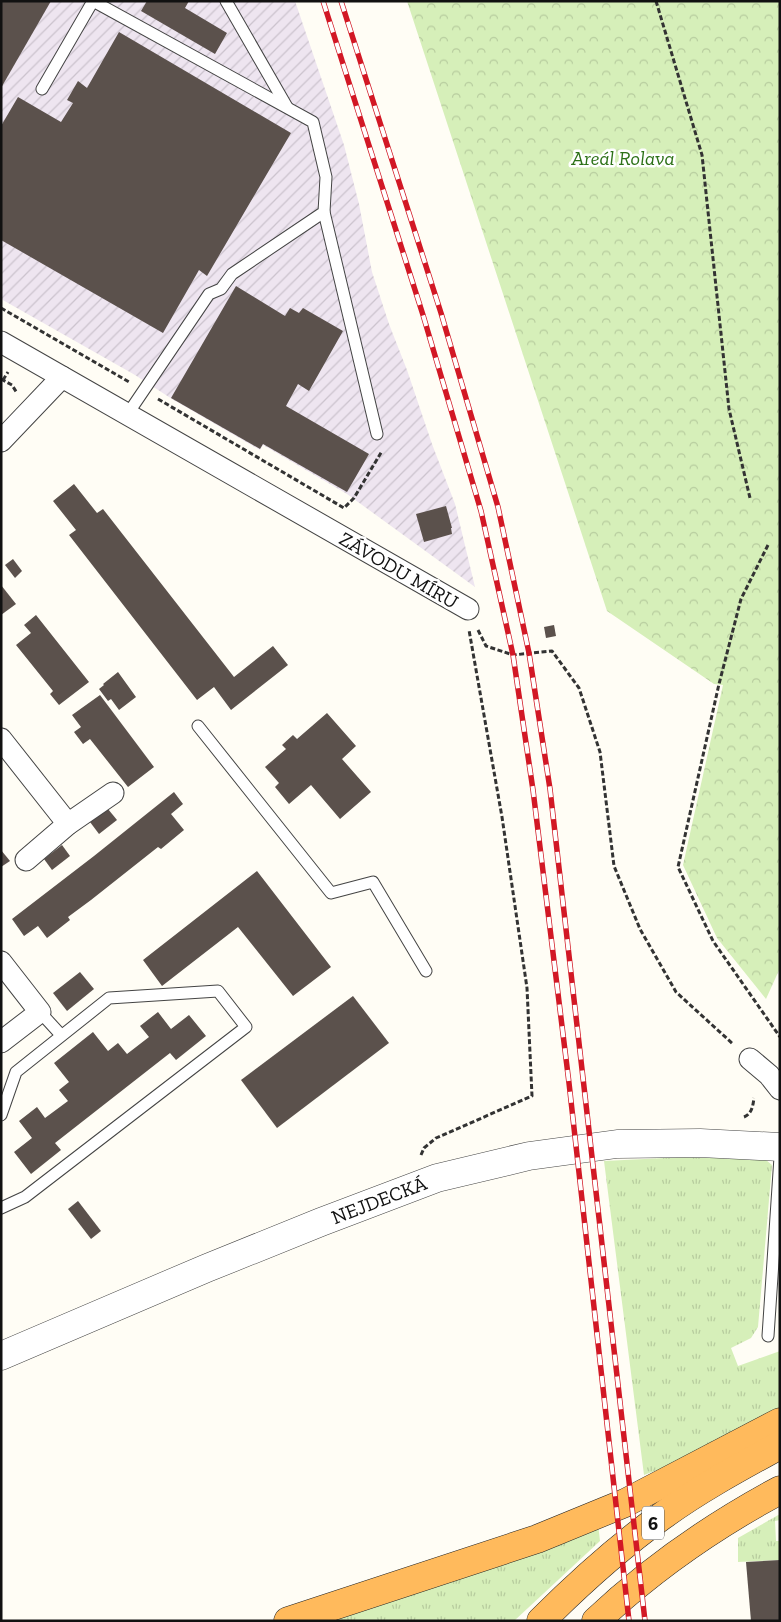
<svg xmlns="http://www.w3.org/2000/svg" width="781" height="1622" font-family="'Zilla Slab',serif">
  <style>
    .industrial { fill: url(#industrial-furrows) }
    .grass { fill: url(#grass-tufts) }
    .park { fill: url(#park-crowns) }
    .building { fill: #5b514c }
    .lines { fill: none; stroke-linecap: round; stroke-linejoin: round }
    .service-casing { stroke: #444; stroke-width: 13 }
    .minor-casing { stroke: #444; stroke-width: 23 }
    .tertiary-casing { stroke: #444; stroke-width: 29 }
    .trunk-casing { stroke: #222; stroke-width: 29 }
    .path { stroke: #333; stroke-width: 3; stroke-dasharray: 5 2.5; stroke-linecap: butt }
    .service { stroke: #fff; stroke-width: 11 }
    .minor { stroke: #fff; stroke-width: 21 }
    .tertiary { stroke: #fff; stroke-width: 28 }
    .trunk { stroke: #ffba5c; stroke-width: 28 }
    .rail-casing { stroke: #d21825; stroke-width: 5.5 }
    .rail { stroke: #fff; stroke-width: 4; stroke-dasharray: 11; stroke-linecap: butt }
    .labels { text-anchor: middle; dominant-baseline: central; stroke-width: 5; stroke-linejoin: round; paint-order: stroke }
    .shield { fill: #fff; stroke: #585858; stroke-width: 1 }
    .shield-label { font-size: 19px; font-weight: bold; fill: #111 }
    .park-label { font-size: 20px; font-style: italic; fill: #2d7118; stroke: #fff }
    .street-label { font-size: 20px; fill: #111; stroke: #fff }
  </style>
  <defs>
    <pattern id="industrial-furrows" width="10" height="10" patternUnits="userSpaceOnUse" patternTransform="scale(1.25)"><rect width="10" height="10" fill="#eee5f0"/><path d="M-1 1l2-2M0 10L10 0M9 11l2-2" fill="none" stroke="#cbc3cd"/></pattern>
    <pattern id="grass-tufts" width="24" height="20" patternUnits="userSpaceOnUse" patternTransform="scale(1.25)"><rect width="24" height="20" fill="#d6efb9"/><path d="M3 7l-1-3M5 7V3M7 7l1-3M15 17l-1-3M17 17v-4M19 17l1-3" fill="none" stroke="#b7cc9e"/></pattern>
    <pattern id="park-crowns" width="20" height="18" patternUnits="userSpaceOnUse" patternTransform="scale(1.25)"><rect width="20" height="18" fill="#d6efb9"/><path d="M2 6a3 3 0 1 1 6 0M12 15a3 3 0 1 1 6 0" fill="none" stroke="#b7cc9e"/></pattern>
  </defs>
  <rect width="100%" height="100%" fill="#fffdf5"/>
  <!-- industrial -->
  <polygon class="industrial" points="1,1 295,1 344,145 359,204 372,272 389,324 407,370 432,444 455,504 475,587 347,494 263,445 260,450 172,399 135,375 1,299"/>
  <!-- grass -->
  <g class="grass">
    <polygon points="685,1157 766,1160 772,1165 758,1327 751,1338 731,1348 738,1366 780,1351 780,1408 680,1462 644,1475 604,1161"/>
    <polygon points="780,1514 780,1520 775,1521 776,1541 780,1541 780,1560 738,1562 738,1538"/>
    <polygon points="598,1524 600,1541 514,1621 316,1621"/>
  </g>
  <!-- park -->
  <polygon class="park" points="407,1 780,1 780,968 766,999 717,938 683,865 723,685 714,684 607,611"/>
  <!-- building -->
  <g class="building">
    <polygon points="1,1 51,1 1,88"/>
    <polygon points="147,1 189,1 185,8 227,33 215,54 141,11"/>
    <polygon points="119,32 291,133 207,276 199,270 163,333 1,240 1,126 18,97 61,122 73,103 67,100 78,81 87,88"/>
    <polygon points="236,286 285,316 290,308 299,313 303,308 343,331 309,391 298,384 286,406 369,454 347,492 263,444 260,449 171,398"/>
    <polygon points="74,484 97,513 103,509 234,677 273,646 288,665 231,710 214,687 197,700 69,535 76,530 53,501"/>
    <polygon points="446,506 452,528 451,528 452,534 424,542 416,514"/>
    <polygon points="13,559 22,571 15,578 5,565"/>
    <polygon points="1,585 16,604 1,615"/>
    <polygon points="36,615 89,682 59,705 50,694 53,691 16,645 31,633 24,625"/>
    <polygon points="554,625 556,636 546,638 544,627"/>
    <polygon points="118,672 136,697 119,710 111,699 108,701 99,689 104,685 103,684"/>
    <polygon points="100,695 154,767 128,787 90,739 83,744 74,732 81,727 72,715"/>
    <polygon points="327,713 356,746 342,759 371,792 340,819 311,785 289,804 275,787 279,783 265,767 286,749 282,745 293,735 297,739"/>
    <polygon points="174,792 183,804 171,814 184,830 161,849 158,847 91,900 68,917 70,920 47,938 38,926 24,936 12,919 94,856"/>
    <polygon points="108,809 117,820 99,834 90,822"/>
    <polygon points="62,845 70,856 52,870 44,859"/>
    <polygon points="1,850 10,861 1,867"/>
    <polygon points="257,871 331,967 293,996 238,927 162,986 143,960"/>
    <polygon points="80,972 94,989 67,1011 53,993"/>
    <polygon points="353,996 389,1043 277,1128 241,1080"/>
    <polygon points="158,1012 171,1029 189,1015 206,1036 176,1060 170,1053 55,1143 61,1150 31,1174 14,1152 32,1138 19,1121 37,1107 45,1118 68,1101 59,1090 69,1082 54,1063 93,1032 108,1051 118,1043 127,1054 149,1037 140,1026"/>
    <polygon points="78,1201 101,1231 91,1239 68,1209"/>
    <polygon points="780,1560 780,1621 751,1621 746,1562"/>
  </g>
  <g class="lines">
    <!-- service casing -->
    <g class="service-casing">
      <g id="service">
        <polyline points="226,1 287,107"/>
        <polyline points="42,89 93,1 313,122 326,177 324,212 232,274 221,289 209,294 127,415"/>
        <polyline points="324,212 377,434"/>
        <polyline points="198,726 331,893 373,882 426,971"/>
        <polyline points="40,1012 61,1035"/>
        <polyline points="1,1115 16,1072 109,998 218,991 246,1027 25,1197 1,1208"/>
        <polyline points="768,1336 780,1157"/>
      </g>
    </g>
    <!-- minor casing -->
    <g class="minor-casing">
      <g id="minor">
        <polyline points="1,342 468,609"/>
        <polyline points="1,441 62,377"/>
        <polyline points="1,739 68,824"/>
        <polyline points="26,860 68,824 113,793"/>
        <polyline points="1,962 40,1012 1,1042"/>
        <polyline points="750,1059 769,1075 780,1089"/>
      </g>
    </g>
    <!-- tertiary casing -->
    <g class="tertiary-casing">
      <polyline id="tertiary" points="1,1356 207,1268 321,1222 437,1178 529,1156 617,1144 700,1143 780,1147"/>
    </g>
    <!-- trunk casing -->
    <g class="trunk-casing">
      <g id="trunk">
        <polyline points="288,1621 537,1539 625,1503 780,1422"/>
        <path d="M541 1621C579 1583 619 1547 662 1516 699 1489 740 1467 780 1445"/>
        <path d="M596 1621C651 1569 713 1526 780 1490"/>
      </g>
    </g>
    <!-- path -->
    <g class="path">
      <polyline points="656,1 702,155 729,409 750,498"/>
      <polyline points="1,308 129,382"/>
      <polyline points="1,379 12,385 17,393"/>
      <polyline points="3,380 8,372"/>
      <polyline points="158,399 344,508 354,498 382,451"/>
      <polyline points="768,545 741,599 719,684 678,867 713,941 780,1037"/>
      <polyline points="478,630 486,646 513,655 552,651 579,688 600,752 614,866 640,929 676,992 733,1044"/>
      <path d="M744 1117C752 1114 753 1105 754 1098"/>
      <polyline points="421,1155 424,1148 436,1138 532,1096 527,988 502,817 469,630"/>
    </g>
    <!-- service -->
    <use href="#service" class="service"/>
    <!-- minor -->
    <use href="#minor" class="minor"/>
    <!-- tertiary -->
    <use href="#tertiary" class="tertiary"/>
    <!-- trunk -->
    <use href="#trunk" class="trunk"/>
    <!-- rail casing -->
    <g class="rail-casing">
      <g id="rail">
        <polyline points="323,1 423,315 481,511 513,655 533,790 569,1083 629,1621"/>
        <polyline points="341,1 441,313 498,507 529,653 550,789 645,1621"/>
      </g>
    </g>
    <!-- rail -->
    <use href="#rail" class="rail"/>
  </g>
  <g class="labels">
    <!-- shield labels -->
    <rect class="shield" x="642" y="1506.5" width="22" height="33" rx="4"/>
    <g class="shield-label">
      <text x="653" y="1523">6</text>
    </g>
    <!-- park labels -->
    <g class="park-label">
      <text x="623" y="158">Areál Rolava</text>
    </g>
    <!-- street labels -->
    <g class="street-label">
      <text transform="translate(399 570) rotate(30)">ZÁVODU MÍRU</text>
      <text transform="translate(379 1200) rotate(-21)">NEJDECKÁ</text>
    </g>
  </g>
  <!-- border -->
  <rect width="781" height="1622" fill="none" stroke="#111111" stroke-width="5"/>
</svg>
